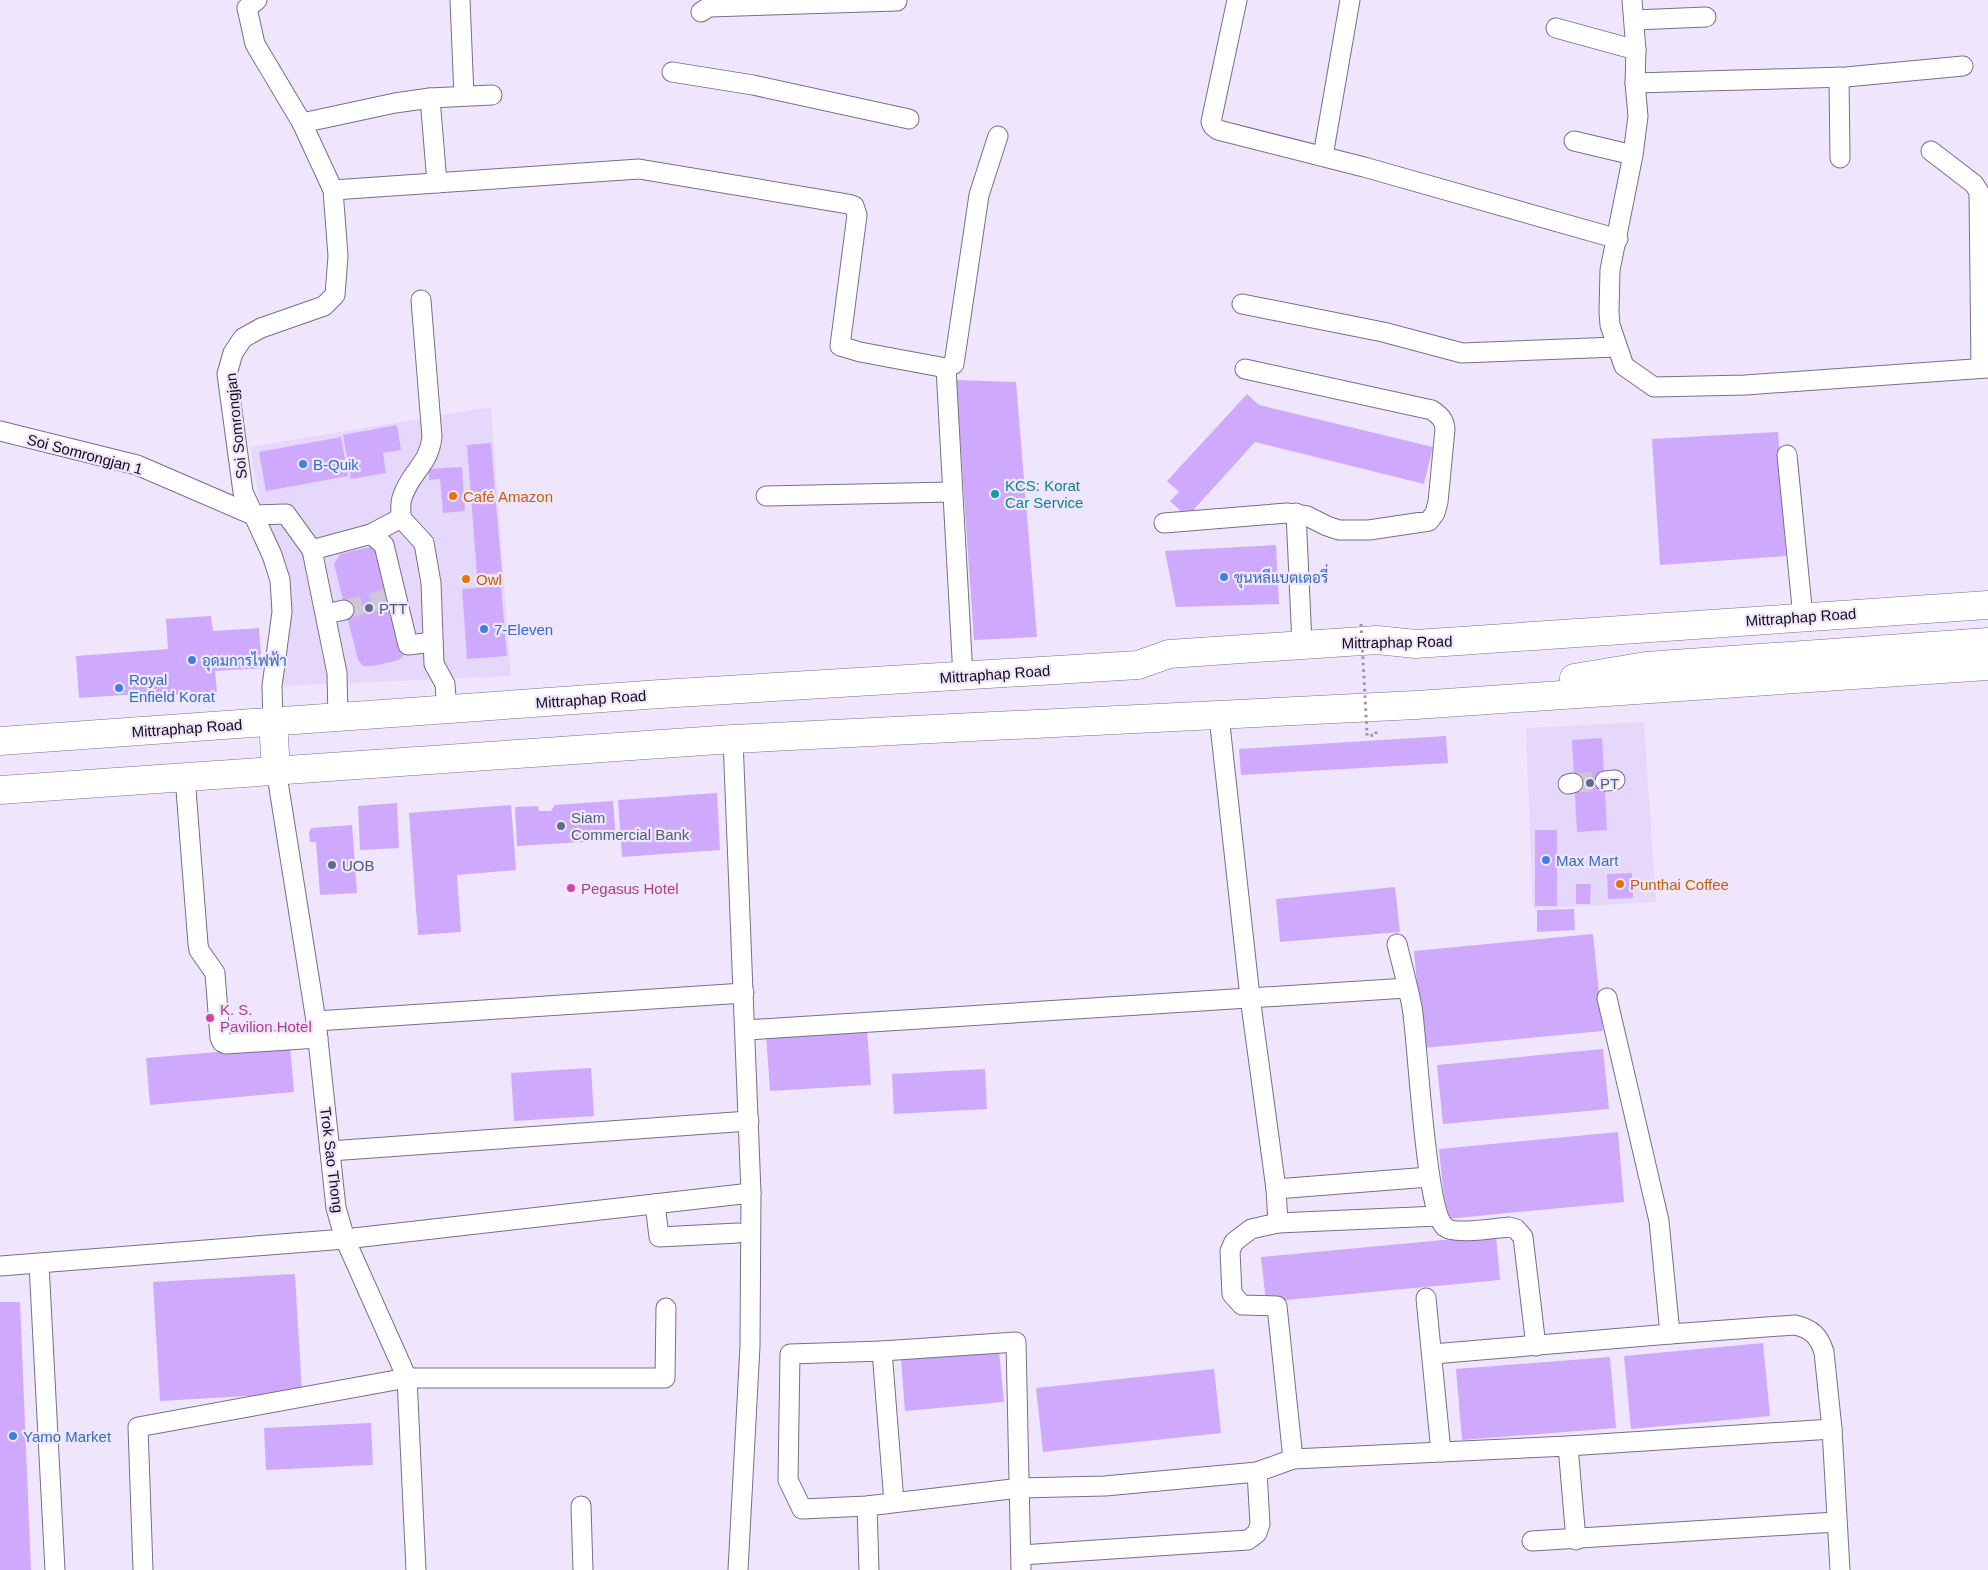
<svg xmlns="http://www.w3.org/2000/svg" width="1988" height="1570" font-family="Arial,Sarabun,sans-serif">
  <style>
    .built { fill: #e6d8fb }
    .building { fill: #cea9fe }
    .lines { fill: none; stroke-linecap: round; stroke-linejoin: round }
    .minor-tunnel { stroke: #cec6da; stroke-width: 19; stroke-dasharray: 19 9; stroke-linecap: butt }
    .minor-casing { stroke: #786e87; stroke-width: 21 }
    .highway-casing { stroke: #786e87; stroke-width: 29 }
    .path { stroke: #9b93a5; stroke-width: 3; stroke-dasharray: 2.5 4; stroke-linecap: butt }
    .minor { stroke: #fff; stroke-width: 19 }
    .highway { stroke: #fff; stroke-width: 28 }
    .path-bridge { stroke: #9b93a5; stroke-width: 3; stroke-dasharray: 2.5 4; stroke-linecap: butt }
    .shop-dot { fill: #3f7fe0; stroke: #efe6fd; stroke-width: 2 }
    .culture-dot { fill: #0f9aa8; stroke: #efe6fd; stroke-width: 2 }
    .food-dot { fill: #e8710a; stroke: #efe6fd; stroke-width: 2 }
    .service-dot { fill: #5c6f8a; stroke: #efe6fd; stroke-width: 2 }
    .hotel-dot { fill: #d1479c; stroke: #efe6fd; stroke-width: 2 }
    .labels { text-anchor: middle; dominant-baseline: central; stroke-width: 4.5; stroke-linejoin: round; paint-order: stroke }
    .street-label { font-size: 15px; fill: #120e17; stroke: #efe6fd }
    .shop-label { font-size: 15px; fill: #366cbe; stroke: #efe6fd; text-anchor: start }
    .culture-label { font-size: 15px; fill: #0d838f; stroke: #efe6fd; text-anchor: start }
    .food-label { font-size: 15px; fill: #c56008; stroke: #efe6fd; text-anchor: start }
    .service-label { font-size: 15px; fill: #4e5e75; stroke: #efe6fd; text-anchor: start }
    .hotel-label { font-size: 15px; fill: #b23c85; stroke: #efe6fd; text-anchor: start }
  </style>
  <rect width="100%" height="100%" fill="#efe6fd"/>
  <!-- built -->
  <g class="built">
    <polygon points="491,407 511,676 283,686 285,643 250,447"/>
    <polygon points="1644,722 1656,902 1533,909 1526,728"/>
  </g>
  <!-- building -->
  <g class="building">
    <polygon points="956,380 1016,382 1037,637 974,640"/>
    <polygon points="1247,394 1259,405 1433,447 1424,484 1255,442 1187,517 1170,501 1179,492 1167,481"/>
    <polygon points="397,425 401,450 383,453 386,473 351,479 343,435"/>
    <polygon points="1778,432 1786,556 1660,565 1652,439"/>
    <polygon points="341,437 348,476 266,491 259,452"/>
    <polygon points="491,443 502,573 477,575 467,445"/>
    <polygon points="462,467 465,511 443,513 440,479 429,480 429,469"/>
    <polygon points="1276,545 1279,604 1176,607 1165,551"/>
    <polygon points="370,547 377,549 404,648 404,655 399,660 373,666 363,666 358,660 334,564 340,554"/>
    <polygon points="501,586 507,656 467,659 462,589"/>
    <polygon points="211,616 213,631 259,628 262,668 215,671 217,692 172,695 171,692 79,698 76,656 168,649 166,619"/>
    <polygon points="1446,736 1448,763 1241,775 1239,749"/>
    <polygon points="1602,738 1607,830 1577,832 1572,740"/>
    <polygon points="717,793 720,850 622,857 618,800"/>
    <polygon points="613,801 616,840 517,846 515,807 538,806 539,811 551,811 555,805"/>
    <polygon points="397,803 399,848 360,850 358,806"/>
    <polygon points="511,805 516,870 457,875 461,932 418,935 409,813"/>
    <polygon points="352,825 357,893 320,895 316,842 310,842 309,833 311,828"/>
    <rect x="1535" y="830" width="22" height="76"/>
    <polygon points="1632,873 1633,898 1608,899 1607,874"/>
    <polygon points="1576,884 1591,884 1590,904 1576,904"/>
    <polygon points="1395,887 1400,932 1280,942 1276,899"/>
    <polygon points="1574,909 1575,930 1537,932 1537,910"/>
    <polygon points="1593,934 1603,1031 1423,1048 1414,951"/>
    <polygon points="867,1029 871,1085 770,1091 766,1035"/>
    <polygon points="290,1046 294,1092 150,1105 146,1058"/>
    <polygon points="1603,1049 1609,1109 1443,1124 1437,1065"/>
    <polygon points="591,1068 594,1116 514,1121 511,1073"/>
    <polygon points="985,1069 987,1109 894,1114 892,1074"/>
    <polygon points="1618,1132 1624,1202 1446,1219 1439,1149"/>
    <polygon points="1496,1235 1500,1280 1266,1302 1261,1257"/>
    <polygon points="295,1274 302,1393 160,1401 153,1282"/>
    <polygon points="0,1302 20,1302 31,1570 0,1570"/>
    <polygon points="1763,1343 1770,1416 1631,1429 1624,1356"/>
    <polygon points="999,1351 1004,1402 905,1411 901,1360"/>
    <polygon points="1610,1357 1616,1428 1462,1440 1456,1369"/>
    <polygon points="1214,1369 1221,1433 1043,1452 1036,1388"/>
    <polygon points="371,1423 373,1465 266,1470 264,1428"/>
  </g>
  <g class="lines">
    <!-- minor-tunnel -->
    <g class="minor-tunnel">
      <polyline points="344,610 396,596"/>
      <polyline points="1573,783 1605,781"/>
    </g>
    <!-- minor casing -->
    <g class="minor-casing">
      <g id="minor">
        <polyline points="257,0 247,8 255,44 302,123 333,190 338,256 335,295 324,306 261,328 243,338 233,353 227,374 243,492 272,555 280,580 282,612 272,686 273,722"/>
        <polyline points="460,0 464,96"/>
        <polyline points="1237,0 1211,122 1213,126 1218,130 1364,167 1618,239"/>
        <polyline points="1632,0 1636,50 1635,83 1638,116 1633,155 1610,270 1609,312 1610,325 1624,366 1654,387 1745,385 1988,368"/>
        <polyline points="701,12 709,7 897,1"/>
        <polyline points="1634,20 1706,17"/>
        <polyline points="1556,28 1636,50"/>
        <polyline points="672,72 753,85 909,119"/>
        <polyline points="1839,77 1840,158"/>
        <polyline points="1635,83 1846,77 1963,66"/>
        <polyline points="430,98 437,183"/>
        <polyline points="302,123 395,103 430,98 492,95"/>
        <polyline points="1574,141 1633,155"/>
        <polyline points="1931,151 1974,184 1979,192 1981,368"/>
        <polyline points="1323,156 1350,0"/>
        <polyline points="333,190 639,169 848,204 854,206 857,215 840,346 860,352 946,368"/>
        <polyline points="1242,304 1383,332 1462,353 1617,347"/>
        <polyline points="0,431 137,465 253,515 286,514 312,550"/>
        <polyline points="1787,455 1803,617"/>
        <polyline points="766,496 951,492"/>
        <polyline points="1296,513 1302,644"/>
        <path d="M401 518C401 512 400 504 402 498 410 472 429 465 432 437L421 300"/>
        <path d="M1164 523 1287 513 1307 516 1327 526 1339 530H1369L1429 521 1435 513 1438 502 1445 429C1444 419 1440 416 1432 410L1245 369"/>
        <polyline points="371,534 384,545 408,645 433,642"/>
        <polyline points="326,614 344,610"/>
        <polyline points="963,676 946,368 954,364 979,195 998,136"/>
        <polyline points="1219,716 1250,997 1276,1189 1278,1223"/>
        <polyline points="338,718 337,673 312,550 371,534 401,518 424,543 431,583 434,664 445,684 447,710"/>
        <polyline points="733,739 751,1193 750,1346 738,1570"/>
        <polyline points="276,769 316,1021 336,1208 345,1239 407,1378 416,1570"/>
        <polyline points="185,777 198,944 199,950 215,973 220,1038 222,1042 226,1044 318,1038"/>
        <polyline points="1605,781 1615,780"/>
        <polyline points="1568,784 1573,783"/>
        <path d="M1397 944C1402 965 1408 986 1412 1007 1418 1042 1425 1211 1445 1227 1454 1235 1496 1228 1509 1227L1516 1229 1523 1237 1536 1346"/>
        <path d="M1607 998 1659 1221 1670 1334 1795 1325C1812 1329 1819 1336 1824 1352L1832 1429 1840 1570"/>
        <polyline points="316,1021 744,993"/>
        <polyline points="746,1030 1407,988"/>
        <polyline points="330,1151 749,1121"/>
        <polyline points="1276,1189 1429,1177"/>
        <polyline points="655,1204 659,1237 738,1233"/>
        <polyline points="39,1264 55,1570"/>
        <polyline points="0,1266 345,1239 751,1193"/>
        <polyline points="1426,1298 1441,1452"/>
        <polyline points="882,1351 1016,1342 1021,1570"/>
        <polyline points="1433,1354 1670,1334"/>
        <polyline points="1568,1446 1576,1540"/>
        <polyline points="1293,1459 1277,1306 1242,1305 1232,1294 1230,1251 1234,1242 1251,1229 1278,1223 1438,1216"/>
        <polyline points="894,1502 882,1351 790,1354 788,1480 802,1509 867,1506 1020,1488 1105,1486 1257,1472 1293,1459 1568,1446 1832,1429"/>
        <polyline points="581,1506 583,1570"/>
        <polyline points="867,1506 869,1570"/>
        <polyline points="1532,1541 1836,1522"/>
        <polyline points="1021,1555 1248,1540 1257,1533 1260,1524 1257,1472"/>
        <polyline points="143,1570 138,1427 407,1378 665,1378 666,1308"/>
      </g>
    </g>
    <!-- highway casing -->
    <g class="highway-casing">
      <g id="highway">
        <polyline points="1574,678 1646,666 1988,642"/>
        <polyline points="273,722 276,769"/>
        <polyline points="0,741 660,694 1138,665 1169,654 1377,640 1416,644 1988,605"/>
        <polyline points="0,790 733,739 1416,705 1988,666"/>
      </g>
    </g>
    <!-- path -->
    <polyline class="path" points="1367,733 1367,736 1376,735 1376,730"/>
    <!-- minor -->
    <use href="#minor" class="minor"/>
    <!-- highway -->
    <use href="#highway" class="highway"/>
    <!-- path-bridge -->
    <polyline class="path-bridge" points="1361,624 1367,733"/>
  </g>
  <!-- markers -->
  <g class="shop-dot">
    <circle cx="303" cy="464" r="5"/>
    <circle cx="1224" cy="577" r="5"/>
    <circle cx="484" cy="629" r="5"/>
    <circle cx="192" cy="660" r="5"/>
    <circle cx="119" cy="688" r="5"/>
    <circle cx="1546" cy="860" r="5"/>
    <circle cx="13" cy="1436" r="5"/>
  </g>
  <circle class="culture-dot" cx="995" cy="494" r="5"/>
  <g class="food-dot">
    <circle cx="453" cy="496" r="5"/>
    <circle cx="466" cy="579" r="5"/>
    <circle cx="1620" cy="884" r="5"/>
  </g>
  <g class="service-dot">
    <circle cx="369" cy="608" r="5"/>
    <circle cx="1590" cy="783" r="5"/>
    <circle cx="561" cy="826" r="5"/>
    <circle cx="332" cy="865" r="5"/>
  </g>
  <g class="hotel-dot">
    <circle cx="571" cy="888" r="5"/>
    <circle cx="210" cy="1018" r="5"/>
  </g>
  <g class="labels">
    <!-- street labels -->
    <g class="street-label">
      <text transform="translate(236 426) rotate(-96)">Soi Somrongjan</text>
      <text transform="translate(85 454) rotate(15)">Soi Somrongjan 1</text>
      <text transform="translate(1801 617) rotate(-4)">Mittraphap Road</text>
      <text transform="translate(1397 642) rotate(-1)">Mittraphap Road</text>
      <text transform="translate(995 674) rotate(-4)">Mittraphap Road</text>
      <text transform="translate(591 699) rotate(-4)">Mittraphap Road</text>
      <text transform="translate(187 728) rotate(-4)">Mittraphap Road</text>
      <text transform="translate(332 1160) rotate(83)">Trok Sao Thong</text>
    </g>
    <!-- shop labels -->
    <g class="shop-label">
      <text x="313" y="464">B-Quik</text>
      <text x="1234" y="577">ชุนหลีแบตเตอรี่</text>
      <text x="494" y="629">7-Eleven</text>
      <text x="202" y="660">อุดมการไฟฟ้า</text>
      <text x="129" y="679">Royal<tspan x="129" dy="17">Enfield Korat</tspan></text>
      <text x="1556" y="860">Max Mart</text>
      <text x="23" y="1436">Yamo Market</text>
    </g>
    <!-- culture labels -->
    <g class="culture-label">
      <text x="1005" y="485">KCS: Korat<tspan x="1005" dy="17">Car Service</tspan></text>
    </g>
    <!-- food labels -->
    <g class="food-label">
      <text x="463" y="496">Café Amazon</text>
      <text x="476" y="579">Owl</text>
      <text x="1630" y="884">Punthai Coffee</text>
    </g>
    <!-- service labels -->
    <g class="service-label">
      <text x="379" y="608">PTT</text>
      <text x="1600" y="783">PT</text>
      <text x="571" y="817">Siam<tspan x="571" dy="17">Commercial Bank</tspan></text>
      <text x="342" y="865">UOB</text>
    </g>
    <!-- hotel labels -->
    <g class="hotel-label">
      <text x="581" y="888">Pegasus Hotel</text>
      <text x="220" y="1009">K. S.<tspan x="220" dy="17">Pavilion Hotel</tspan></text>
    </g>
  </g>
</svg>
